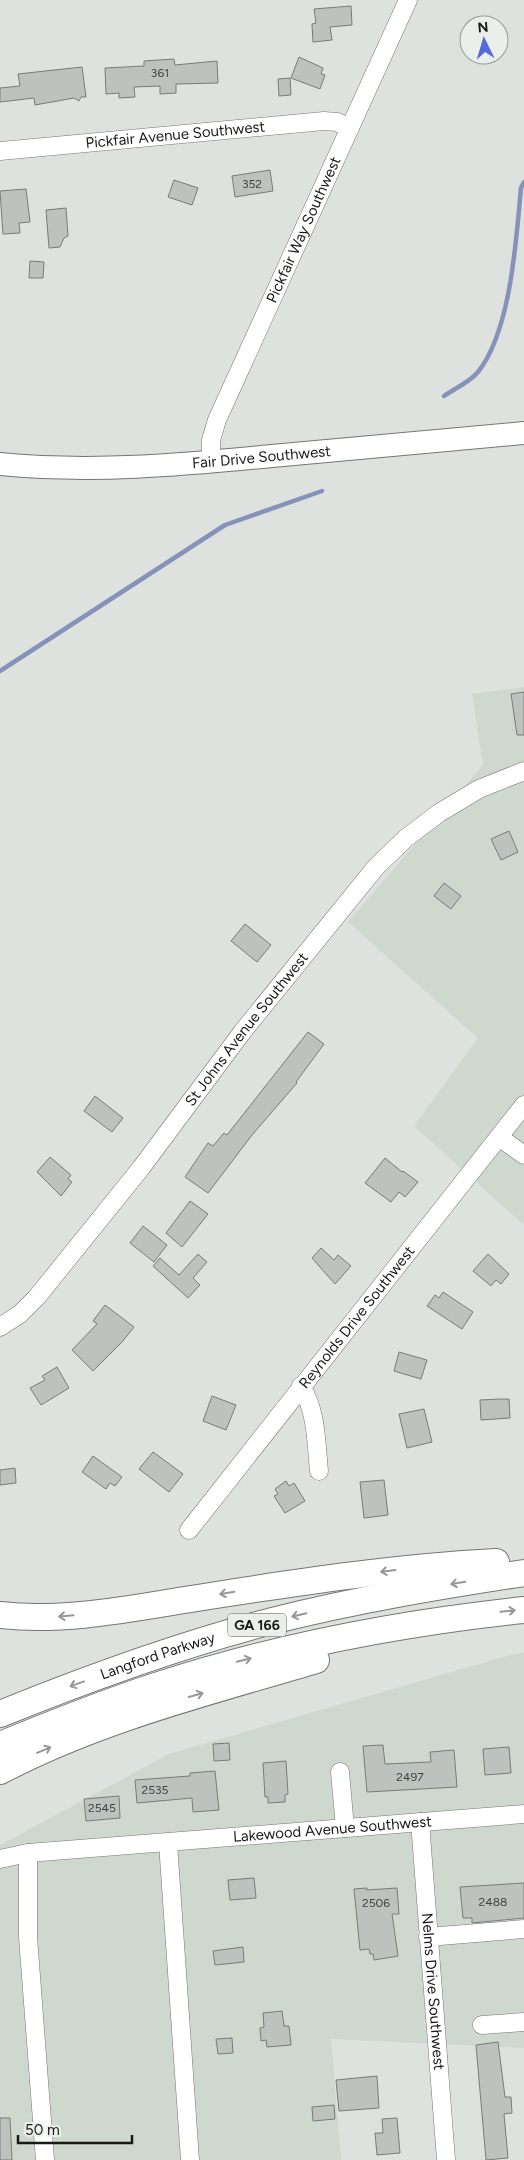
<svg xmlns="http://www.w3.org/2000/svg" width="524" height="2160" font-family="Figtree,sans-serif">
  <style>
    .built { fill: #ced8cf }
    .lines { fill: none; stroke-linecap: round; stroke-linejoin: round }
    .stream { stroke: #8792bb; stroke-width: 4.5 }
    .building { fill: #bec2bf; stroke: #787c78 }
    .minor-casing { stroke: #737773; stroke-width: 19 }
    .major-casing { stroke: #737773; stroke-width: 24 }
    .highway-casing { stroke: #737773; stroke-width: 28 }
    .minor { stroke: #fff; stroke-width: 18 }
    .major { stroke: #fff; stroke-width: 22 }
    .highway { stroke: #fff; stroke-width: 26 }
    .oneway { stroke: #979897 }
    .labels { text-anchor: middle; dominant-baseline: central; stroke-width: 4; stroke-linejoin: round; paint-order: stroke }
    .number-label { font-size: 12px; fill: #424342 }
    .shield { fill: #ebefeb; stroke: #575957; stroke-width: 1 }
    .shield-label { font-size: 14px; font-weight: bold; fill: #181918 }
    .street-label { font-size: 15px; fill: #181918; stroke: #ebefeb }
  </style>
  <rect width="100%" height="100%" fill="#dee2de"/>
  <!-- built -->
  <g class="built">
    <polygon points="524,687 524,1225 414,1126 478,1038 348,922 483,765 472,694"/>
    <polygon points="524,1653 524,2048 331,2039 341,2160 0,2160 0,1845 169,1754 510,1655"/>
  </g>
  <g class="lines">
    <!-- stream -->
    <g class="stream">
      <path d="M444 396C454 389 470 382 478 372 511 330 516 241 521 188L524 182"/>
      <polyline points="0,671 225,525 322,491"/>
    </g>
  </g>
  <!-- building -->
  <g class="building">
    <polygon points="351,6 352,25 330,27 332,40 313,42 312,24 316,23 314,9"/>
    <polygon points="299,57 323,68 321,74 325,75 320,89 291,78"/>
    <polygon points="174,59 175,65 217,61 218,83 176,84 176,93 160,94 160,86 134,87 135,97 119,98 119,93 106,94 105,68 144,66 144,61"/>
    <polygon points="82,67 86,97 81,97 79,101 74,98 35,105 34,98 0,102 0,88 20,86 18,74"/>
    <polygon points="290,78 291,95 279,96 278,79"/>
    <polygon points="270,170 273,191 235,197 232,176"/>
    <polygon points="174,180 198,188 192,205 168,197"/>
    <polygon points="26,189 30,222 19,223 20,233 3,234 0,191"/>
    <polygon points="66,208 68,236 64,238 60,247 49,248 46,210"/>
    <polygon points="30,261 44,262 43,278 29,278"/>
    <polygon points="524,692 524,735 517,735 511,694"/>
    <polygon points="509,831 518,852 501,860 491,839"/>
    <polygon points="444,883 461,896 451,909 434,896"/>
    <polygon points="245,924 271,945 257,962 231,941"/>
    <polygon points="308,1032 324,1044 296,1082 297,1083 252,1135 208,1193 185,1177 208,1143 213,1146 224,1133 227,1135"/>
    <polygon points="95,1096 123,1118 112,1132 84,1111"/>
    <polygon points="50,1157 71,1175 68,1179 72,1182 61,1196 37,1172"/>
    <polygon points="385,1158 402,1172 403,1171 418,1182 405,1197 399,1192 391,1202 365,1183"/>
    <polygon points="190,1201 208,1214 182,1247 166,1233"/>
    <polygon points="143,1226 167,1245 154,1262 130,1243"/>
    <polygon points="321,1248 334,1260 338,1255 351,1266 335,1284 312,1258"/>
    <polygon points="198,1254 207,1262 193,1278 200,1285 188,1298 153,1266 160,1258 179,1275"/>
    <polygon points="488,1254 509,1274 501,1284 496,1280 491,1286 473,1271"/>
    <polygon points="443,1292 473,1312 462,1329 427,1306 435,1295 439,1298"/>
    <polygon points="105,1305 134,1327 122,1342 93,1371 72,1350 97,1324 93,1321"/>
    <polygon points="399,1352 427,1360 421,1379 394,1371"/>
    <polygon points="57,1367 69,1388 41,1405 30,1388 45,1380 42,1376"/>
    <polygon points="212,1396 236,1405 226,1430 203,1421"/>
    <polygon points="500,1399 509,1399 510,1418 481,1420 480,1400"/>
    <polygon points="424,1409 432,1442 407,1448 399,1414"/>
    <polygon points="153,1452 183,1474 169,1492 139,1469"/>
    <polygon points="93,1456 122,1477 115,1486 110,1483 106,1489 82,1472"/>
    <polygon points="15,1468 16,1483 0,1485 0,1470"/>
    <polygon points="384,1480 388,1515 364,1518 360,1482"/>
    <polygon points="286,1481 289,1486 294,1483 305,1501 285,1513 274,1496 278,1494 275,1489"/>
    <polygon points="229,1743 230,1760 214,1761 213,1744"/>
    <polygon points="383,1745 385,1764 431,1762 430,1752 454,1750 457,1787 367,1792 363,1746"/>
    <polygon points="509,1747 511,1773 485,1775 483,1749"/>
    <polygon points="286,1761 288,1794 285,1795 285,1802 268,1803 268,1797 265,1797 263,1763"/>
    <polygon points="215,1771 219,1810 193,1812 192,1798 137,1803 135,1780 190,1776 190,1773"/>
    <polygon points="119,1796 120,1818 86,1821 84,1799"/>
    <polygon points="254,1878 256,1898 230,1900 228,1880"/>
    <polygon points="524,1883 524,1918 472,1923 472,1918 463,1918 460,1887"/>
    <polygon points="367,1888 367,1890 397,1888 399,1914 392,1914 398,1956 374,1960 373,1954 370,1954 369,1949 360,1950 354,1889"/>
    <polygon points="243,1947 244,1962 215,1965 213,1951"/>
    <polygon points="282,2011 284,2026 289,2026 291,2045 267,2047 266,2040 261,2041 260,2028 264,2027 263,2013"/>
    <polygon points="232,2038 233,2053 218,2054 216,2039"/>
    <polygon points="498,2042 505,2097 511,2097 512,2113 504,2114 508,2158 486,2160 476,2045"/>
    <polygon points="377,2076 379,2108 339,2111 336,2080"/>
    <polygon points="334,2105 335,2119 313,2121 312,2107"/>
    <polygon points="0,2118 10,2118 12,2160 0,2160"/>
    <polygon points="397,2118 400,2153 377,2155 375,2133 383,2133 382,2119"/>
  </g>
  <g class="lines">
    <!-- minor casing -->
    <g class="minor-casing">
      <g id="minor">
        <path id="s1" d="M0 151 324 121 337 122 350 128"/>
        <path id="s2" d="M211 462V440L217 420 408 0"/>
        <polyline points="499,1137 524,1155"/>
        <path id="s3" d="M0 1327 20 1314 37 1297 141 1168 243 1031 376 867 406 838 439 813 479 789 524 771"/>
        <path d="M301 1386C317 1412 316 1442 319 1471"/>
        <path id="s4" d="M189 1530 524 1105"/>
        <polyline points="340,1772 345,1828"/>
        <path id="s5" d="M420 1822 446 2160"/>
        <polyline points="168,1843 190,2160"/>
        <polyline points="28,1853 28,1937 45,2160"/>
        <path id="s6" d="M0 1859 28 1853 524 1814"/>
        <polyline points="428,1937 524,1929"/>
        <polyline points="482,2025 524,2022"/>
      </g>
    </g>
    <!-- major casing -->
    <g class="major-casing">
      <g id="major">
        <path id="s7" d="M0 464C91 473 181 465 272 456 356 449 440 441 524 433"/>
      </g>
    </g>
    <!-- highway casing -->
    <g class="highway-casing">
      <g id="highway">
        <path d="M0 1615C70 1623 142 1606 210 1596 305 1581 400 1567 496 1562"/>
        <path id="s8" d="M0 1714C89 1678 179 1645 272 1621 355 1600 439 1586 524 1573"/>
        <path d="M0 1745C52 1724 103 1703 156 1686 275 1647 400 1623 524 1610"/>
        <path d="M0 1771C99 1719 209 1692 316 1660"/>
      </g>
    </g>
    <!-- minor -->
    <use href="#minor" class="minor"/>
    <!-- major -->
    <use href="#major" class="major"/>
    <!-- highway -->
    <use href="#highway" class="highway"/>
  </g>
  <!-- one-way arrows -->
  <defs><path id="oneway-shaft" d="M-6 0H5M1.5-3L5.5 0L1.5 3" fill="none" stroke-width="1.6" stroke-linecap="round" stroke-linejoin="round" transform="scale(1.25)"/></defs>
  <g class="oneway">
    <use href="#oneway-shaft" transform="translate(388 1571) rotate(173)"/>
    <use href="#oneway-shaft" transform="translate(458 1583) rotate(171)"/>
    <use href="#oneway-shaft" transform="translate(227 1593) rotate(171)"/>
    <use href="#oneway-shaft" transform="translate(508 1611) rotate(-6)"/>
    <use href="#oneway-shaft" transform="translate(299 1615) rotate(167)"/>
    <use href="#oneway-shaft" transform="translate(66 1616) rotate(175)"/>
    <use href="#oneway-shaft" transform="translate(244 1660) rotate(-14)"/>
    <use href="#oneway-shaft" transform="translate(77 1684) rotate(160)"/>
    <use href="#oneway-shaft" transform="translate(196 1695) rotate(-16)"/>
    <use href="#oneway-shaft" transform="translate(44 1750) rotate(-23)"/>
  </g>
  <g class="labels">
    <!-- number labels -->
    <g class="number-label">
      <text x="160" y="73">361</text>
      <text x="252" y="184">352</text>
      <text x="410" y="1777">2497</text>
      <text x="155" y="1790">2535</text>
      <text x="102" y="1808">2545</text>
      <text x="493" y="1902">2488</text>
      <text x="376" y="1903">2506</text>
    </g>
    <!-- shield labels -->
    <rect class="shield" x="228" y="1613.5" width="58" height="23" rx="4"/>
    <g class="shield-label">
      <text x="257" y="1625">GA 166</text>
    </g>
    <!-- street labels -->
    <g class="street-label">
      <text stroke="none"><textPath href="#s1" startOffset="176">Pickfair Avenue Southwest</textPath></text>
      <text stroke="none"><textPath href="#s2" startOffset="252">Pickfair Way Southwest</textPath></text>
      <text stroke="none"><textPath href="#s7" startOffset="262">Fair Drive Southwest</textPath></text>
      <text stroke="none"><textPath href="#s3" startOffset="388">St Johns Avenue Southwest</textPath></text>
      <text stroke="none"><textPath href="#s4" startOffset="271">Reynolds Drive Southwest</textPath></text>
      <text stroke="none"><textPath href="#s8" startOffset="168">Langford Parkway</textPath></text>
      <text stroke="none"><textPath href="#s6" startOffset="334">Lakewood Avenue Southwest</textPath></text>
      <text stroke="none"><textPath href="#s5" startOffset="170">Nelms Drive Southwest</textPath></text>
    </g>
  </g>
  <!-- north arrow -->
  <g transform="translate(484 40) rotate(355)"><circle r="24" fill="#ebefeb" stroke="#979997"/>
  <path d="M0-4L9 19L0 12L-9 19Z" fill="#5668de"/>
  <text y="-8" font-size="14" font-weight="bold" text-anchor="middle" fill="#181918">N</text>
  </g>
  <!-- scale -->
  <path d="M18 2135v8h114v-8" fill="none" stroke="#181918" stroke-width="2.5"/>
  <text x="25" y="2135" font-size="15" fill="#181918" stroke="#ebefeb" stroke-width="4" paint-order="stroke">50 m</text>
</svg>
